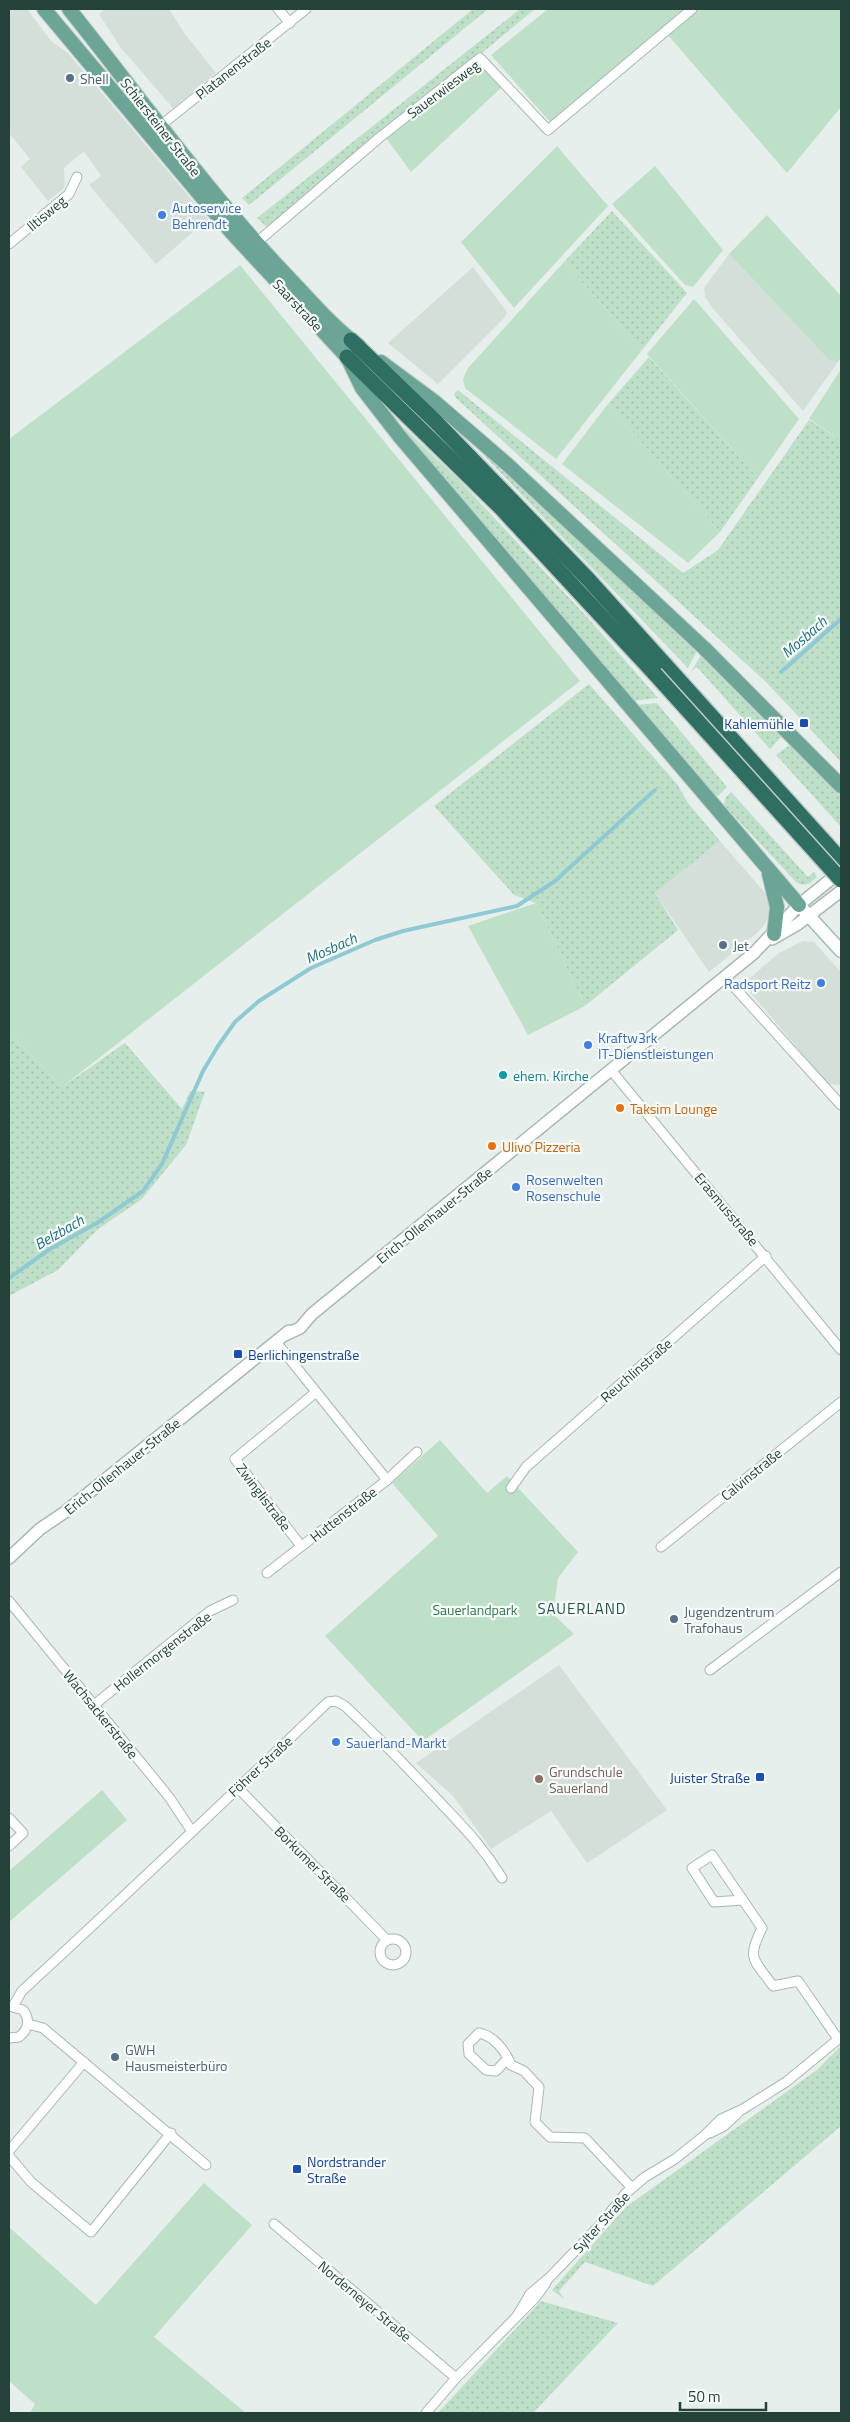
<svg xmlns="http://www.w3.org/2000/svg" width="850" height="2422" font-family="'Titillium Web',sans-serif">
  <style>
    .built { fill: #d4dfda }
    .grass { fill: url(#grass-dots) }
    .green { fill: #bfe0c8 }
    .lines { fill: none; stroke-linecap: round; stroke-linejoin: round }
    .stream { stroke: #8ec9d4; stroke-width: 4 }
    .minor-casing { stroke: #a8b8b2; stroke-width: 11 }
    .tertiary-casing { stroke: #a8b8b2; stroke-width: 14 }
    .secondary-casing { stroke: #a4bbb3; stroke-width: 15 }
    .primary-casing { stroke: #c2cac8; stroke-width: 16 }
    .motorway-casing { stroke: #c2cac8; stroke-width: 18 }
    .minor { stroke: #fff; stroke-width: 9 }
    .tertiary { stroke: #fff; stroke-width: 11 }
    .secondary { stroke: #fff; stroke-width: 12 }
    .primary { stroke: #6aa596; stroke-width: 14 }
    .motorway { stroke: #2f6f62; stroke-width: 15 }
    .motorway-bridge-casing { stroke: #c2cac8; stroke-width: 18; stroke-linecap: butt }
    .motorway-bridge { stroke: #2f6f62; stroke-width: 15 }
    .service-dot { fill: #5c6f8a; stroke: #f7fbf9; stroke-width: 2 }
    .shop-dot { fill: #3f7fe0; stroke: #f7fbf9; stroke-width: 2 }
    .transit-dot { fill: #1a4fb4; stroke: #f7fbf9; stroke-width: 2 }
    .culture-dot { fill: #0f9aa8; stroke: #f7fbf9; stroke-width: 2 }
    .food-dot { fill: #e8710a; stroke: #f7fbf9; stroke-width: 2 }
    .education-dot { fill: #8d6e63; stroke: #f7fbf9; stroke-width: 2 }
    .labels { text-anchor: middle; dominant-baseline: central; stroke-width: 4.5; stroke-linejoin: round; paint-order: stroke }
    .street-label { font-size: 14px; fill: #24423a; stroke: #f7fbf9 }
    .service-label { font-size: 14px; fill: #4e5e75; stroke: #f7fbf9; text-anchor: start }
    .shop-label { font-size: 14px; fill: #366cbe; stroke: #f7fbf9; text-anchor: start }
    .transit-label { font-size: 14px; fill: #164399; stroke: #f7fbf9; text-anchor: end }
    .culture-label { font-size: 14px; fill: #0d838f; stroke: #f7fbf9; text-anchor: start }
    .food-label { font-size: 14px; fill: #c56008; stroke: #f7fbf9; text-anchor: start }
    .park-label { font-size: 14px; fill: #2d7a4b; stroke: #f7fbf9 }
    .education-label { font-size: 14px; fill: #785e54; stroke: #f7fbf9; text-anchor: start }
    .water-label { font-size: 15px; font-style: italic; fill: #1c6f80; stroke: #f7fbf9 }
    .neighbourhood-label { font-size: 15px; letter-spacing: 1px; fill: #1f5548; stroke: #f7fbf9 }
  </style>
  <defs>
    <pattern id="grass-dots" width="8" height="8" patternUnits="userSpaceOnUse" patternTransform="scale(1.25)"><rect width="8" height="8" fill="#bfe0c8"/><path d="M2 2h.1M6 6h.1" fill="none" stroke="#a4c1ad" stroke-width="1.8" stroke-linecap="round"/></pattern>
  </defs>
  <rect width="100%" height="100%" fill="#e6efeb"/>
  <!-- built -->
  <g class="built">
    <polygon points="9,9 27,9 52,42 68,53 208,219 156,264 89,185 101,176 84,151 64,168 65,185 63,189 48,201 21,167 30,159 9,133"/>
    <polygon points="105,9 169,9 185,34 216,73 173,108 121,48 99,14"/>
    <polygon points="729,254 829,360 838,362 803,411 714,310 705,297 704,288"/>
    <polygon points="473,267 507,312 505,317 438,384 388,343"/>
    <polygon points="720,841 765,893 770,902 770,910 765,924 758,932 709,972 655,893"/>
    <polygon points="803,941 814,942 841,972 841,1085 828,1084 743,984 779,953"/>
    <polygon points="559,1665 667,1810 587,1863 551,1811 491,1849 453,1796 416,1763"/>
  </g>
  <!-- grass -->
  <g class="grass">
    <polygon points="473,9 488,9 249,205 242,198"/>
    <polygon points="520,9 535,9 269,229 257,218"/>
    <polygon points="612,211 687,293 642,350 564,262"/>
    <polygon points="649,357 758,478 720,532 608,404"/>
    <polygon points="458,390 683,573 718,550 809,420 841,440 841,762 766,682 456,398 454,394"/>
    <polygon points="397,421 459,480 588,618 658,698 633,701 396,422"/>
    <polygon points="474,439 698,649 688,668 472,443"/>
    <polygon points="702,653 783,735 770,749 697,667 691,672"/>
    <polygon points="589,684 677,784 688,803 720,841 655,893 678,930 585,1006 536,903 514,895 434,806"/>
    <polygon points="657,703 727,787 718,796 712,794 638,705"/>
    <polygon points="791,744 841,795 841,827 776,755"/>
    <path d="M731 792 808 877 814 872 817 877C810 883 807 887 797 883L724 805 725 798Z"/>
    <polygon points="9,1032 62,1087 125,1043 182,1109 190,1091 205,1092 186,1145 142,1199 97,1230 58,1270 9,1296"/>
    <polygon points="841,2046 841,2126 653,2286 585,2262 559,2291 564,2299 552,2290 626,2207 817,2070"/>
    <polygon points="541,2301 618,2323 533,2413 438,2413"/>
  </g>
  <!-- green -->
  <g class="green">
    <polygon points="548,9 690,9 550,122 491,55"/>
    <polygon points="698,9 841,9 841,107 787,173 667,34"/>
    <polygon points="477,67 486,68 503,86 411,172 386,138"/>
    <polygon points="557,146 608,206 514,308 461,242"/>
    <polygon points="655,166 723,250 693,287 685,285 612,204"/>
    <polygon points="767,215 841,296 841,357 838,362 829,360 729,254"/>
    <polygon points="564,262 642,350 556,459 465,388 463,379 468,368"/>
    <polygon points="240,265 580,681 62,1087 9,1032 9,439"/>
    <polygon points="694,299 799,419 758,478 647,354"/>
    <polygon points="841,369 841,440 809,419"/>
    <polygon points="608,404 720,532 688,563 562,464"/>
    <polygon points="536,903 585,1006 528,1035 468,926"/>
    <polygon points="440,1440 487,1493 507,1476 578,1552 558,1578 553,1614 574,1634 423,1741 325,1636 438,1536 392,1483"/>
    <polygon points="102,1790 127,1820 9,1922 9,1871"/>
    <polygon points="204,2183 252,2225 154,2337 246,2413 30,2413 35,2404 9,2381 9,2227 96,2305"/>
  </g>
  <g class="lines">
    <!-- stream -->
    <g class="stream">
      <polyline points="781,672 841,619"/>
      <polyline points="9,1278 50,1249 97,1223 143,1191 162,1164 203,1071 218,1046 235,1022 259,1001 311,968 375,940 403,931 517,906 555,881 655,790"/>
    </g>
    <!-- minor casing -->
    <g class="minor-casing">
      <g id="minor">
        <polyline points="278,9 290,23"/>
        <polyline points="160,126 306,9"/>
        <polyline points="256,243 379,138 480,58 548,130 692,9"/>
        <polyline points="9,244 69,194 77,177"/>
        <polyline points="725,977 841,1105"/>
        <polyline points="611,1070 841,1350"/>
        <polyline points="276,1342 387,1480"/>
        <polyline points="511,1488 526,1467 766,1256"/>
        <polyline points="301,1546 235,1459 315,1393"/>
        <polyline points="661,1547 841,1402"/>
        <polyline points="267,1573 387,1480 417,1452"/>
        <polyline points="9,1601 169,1797 191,1830"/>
        <polyline points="710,1670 841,1572"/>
        <polyline points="94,1705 210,1611 233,1600"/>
        <polyline points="238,1788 387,1940"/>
        <polyline points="9,1818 23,1833 9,1846"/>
        <path d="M743 1900 714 1902 692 1868 712 1855 762 1928C746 1960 754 1959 773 1986L798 1981 838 2039"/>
        <circle cx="393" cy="1952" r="13"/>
        <path d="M13 2006 22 1991C125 1896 227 1799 328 1702L336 1701 345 1706C377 1736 407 1767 437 1799 463 1827 481 1844 502 1878"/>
        <polyline points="28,2024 43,2028 206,2165"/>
        <path d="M9 2038 19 2037C29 2029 30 2019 23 2010L9 2006"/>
        <path d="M508 2058 496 2071 486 2070 469 2054 468 2044 479 2033C494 2036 505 2050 511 2065L524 2071 539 2087 535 2122 550 2137 585 2138 632 2188"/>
        <polyline points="710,2133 724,2126 738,2113"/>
        <polyline points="9,2151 84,2062"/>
        <polyline points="9,2156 31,2182 91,2232 171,2133"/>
        <polyline points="274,2224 456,2378"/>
        <polyline points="517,2316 530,2294 549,2278 599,2226 625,2194 645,2177 675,2159 705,2135 721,2119 743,2109 786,2082 841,2037"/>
        <polyline points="426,2413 456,2378 535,2298 546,2283"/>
      </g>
    </g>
    <!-- tertiary casing -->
    <g class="tertiary-casing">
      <g id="tertiary">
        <polyline points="772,939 798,924 841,891"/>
        <polyline points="285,1335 300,1328 312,1314 754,953 799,905 841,871"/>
        <polyline points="9,1558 40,1529 65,1512 289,1331"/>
      </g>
    </g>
    <!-- secondary casing -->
    <g class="secondary-casing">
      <polyline id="secondary" points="799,905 841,951"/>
    </g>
    <!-- primary casing -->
    <g class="primary-casing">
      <g id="primary">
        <polyline points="44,9 232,233 347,357 362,388 400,437 799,905"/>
        <path d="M69 9C142 100 210 196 292 281 313 303 334 328 359 346"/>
        <polyline points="381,362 435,402 508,465 704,648 841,786"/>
        <polyline points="769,874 777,907 774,934"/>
      </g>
    </g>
    <!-- motorway casing -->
    <g class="motorway-casing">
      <g id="motorway">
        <polyline points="351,340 436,422 588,579 841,860"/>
        <polyline points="347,357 501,508 655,674"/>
      </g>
    </g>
    <!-- minor -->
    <use href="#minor" class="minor"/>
    <!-- tertiary -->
    <use href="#tertiary" class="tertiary"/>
    <!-- secondary -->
    <use href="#secondary" class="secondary"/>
    <!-- primary -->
    <use href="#primary" class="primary"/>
    <!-- motorway -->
    <use href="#motorway" class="motorway"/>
    <!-- motorway-bridge casing -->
    <g class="motorway-bridge-casing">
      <polyline id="motorway-bridge" points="655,674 841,880"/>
    </g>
    <!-- motorway-bridge -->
    <use href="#motorway-bridge" class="motorway-bridge"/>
  </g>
  <!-- markers -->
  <g class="service-dot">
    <circle cx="70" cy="78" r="5"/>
    <circle cx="723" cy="945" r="5"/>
    <circle cx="674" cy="1619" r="5"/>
    <circle cx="115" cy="2057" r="5"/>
  </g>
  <g class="shop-dot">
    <circle cx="162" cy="215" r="5"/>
    <circle cx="821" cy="983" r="5"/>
    <circle cx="588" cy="1045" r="5"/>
    <circle cx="516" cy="1187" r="5"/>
    <circle cx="336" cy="1742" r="5"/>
  </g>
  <g class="transit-dot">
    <rect x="799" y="718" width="10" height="10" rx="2.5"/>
    <rect x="233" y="1349" width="10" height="10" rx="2.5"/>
    <rect x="755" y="1772" width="10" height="10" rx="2.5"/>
    <rect x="292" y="2164" width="10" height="10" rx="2.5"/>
  </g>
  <circle class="culture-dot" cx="503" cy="1075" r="5"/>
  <g class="food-dot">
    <circle cx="620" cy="1108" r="5"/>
    <circle cx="492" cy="1146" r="5"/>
  </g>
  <circle class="education-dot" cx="539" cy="1779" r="5"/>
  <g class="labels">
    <!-- street labels -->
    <g class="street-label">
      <text transform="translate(233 68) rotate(-38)">Platanenstraße</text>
      <text transform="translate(443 89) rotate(-37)">Sauerwiesweg</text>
      <text transform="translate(161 127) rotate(52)">Schiersteiner Straße</text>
      <text transform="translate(46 213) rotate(-40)">Iltisweg</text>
      <text transform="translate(298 305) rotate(47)">Saarstraße</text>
      <text transform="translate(727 1209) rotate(50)">Erasmusstraße</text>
      <text transform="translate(434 1215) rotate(-39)">Erich-Ollenhauer-Straße</text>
      <text transform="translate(636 1370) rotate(-41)">Reuchlinstraße</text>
      <text transform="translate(122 1466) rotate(-39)">Erich-Ollenhauer-Straße</text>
      <text transform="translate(751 1474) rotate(-39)">Calvinstraße</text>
      <text transform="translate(264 1497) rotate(53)">Zwinglistraße</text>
      <text transform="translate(343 1514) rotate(-38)">Huttenstraße</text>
      <text transform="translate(162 1651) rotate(-38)">Hollermorgenstraße</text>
      <text transform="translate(101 1714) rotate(51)">Wachsackerstraße</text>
      <text transform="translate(260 1766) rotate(-43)">Föhrer Straße</text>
      <text transform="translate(313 1864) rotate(45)">Borkumer Straße</text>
      <text transform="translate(601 2222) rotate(-48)">Sylter Straße</text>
      <text transform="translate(365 2301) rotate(40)">Norderneyer Straße</text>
    </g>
    <!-- service labels -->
    <g class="service-label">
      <text x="80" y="78">Shell</text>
      <text x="733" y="945">Jet</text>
      <text x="684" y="1611">Jugendzentrum<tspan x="684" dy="16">Trafohaus</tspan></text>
      <text x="125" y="2049">GWH<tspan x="125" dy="16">Hausmeisterbüro</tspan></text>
    </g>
    <!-- shop labels -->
    <g class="shop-label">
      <text x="172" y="207">Autoservice<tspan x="172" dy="16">Behrendt</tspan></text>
      <text x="811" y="983" text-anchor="end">Radsport Reitz</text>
      <text x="598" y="1037">Kraftw3rk<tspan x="598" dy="16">IT-Dienstleistungen</tspan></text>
      <text x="526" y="1179">Rosenwelten<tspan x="526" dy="16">Rosenschule</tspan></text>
      <text x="346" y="1742">Sauerland-Markt</text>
    </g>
    <!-- transit labels -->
    <g class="transit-label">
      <text x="794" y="723">Kahlemühle</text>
      <text x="248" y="1354" text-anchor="start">Berlichingenstraße</text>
      <text x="750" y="1777">Juister Straße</text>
      <text x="307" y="2161" text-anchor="start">Nordstrander<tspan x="307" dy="16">Straße</tspan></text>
    </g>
    <!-- culture labels -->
    <g class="culture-label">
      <text x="513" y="1075">ehem. Kirche</text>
    </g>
    <!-- food labels -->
    <g class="food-label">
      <text x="630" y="1108">Taksim Lounge</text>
      <text x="502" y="1146">Ulivo Pizzeria</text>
    </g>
    <!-- park labels -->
    <g class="park-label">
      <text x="475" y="1609">Sauerlandpark</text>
    </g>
    <!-- education labels -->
    <g class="education-label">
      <text x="549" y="1771">Grundschule<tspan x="549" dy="16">Sauerland</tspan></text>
    </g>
    <!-- water labels -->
    <g class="water-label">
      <text transform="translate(804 637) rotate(-41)">Mosbach</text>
      <text transform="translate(331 948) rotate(-24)">Mosbach</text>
      <text transform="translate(59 1232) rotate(-30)">Belzbach</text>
    </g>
    <!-- neighbourhood labels -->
    <g class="neighbourhood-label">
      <text x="582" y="1608">SAUERLAND</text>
    </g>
  </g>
  <!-- border -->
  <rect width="850" height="2422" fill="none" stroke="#24423a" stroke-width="20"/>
  <!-- scale -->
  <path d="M680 2402v8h86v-8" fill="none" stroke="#24423a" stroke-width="2.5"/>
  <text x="688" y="2402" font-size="15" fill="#24423a" stroke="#f7fbf9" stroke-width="4" paint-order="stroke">50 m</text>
</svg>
